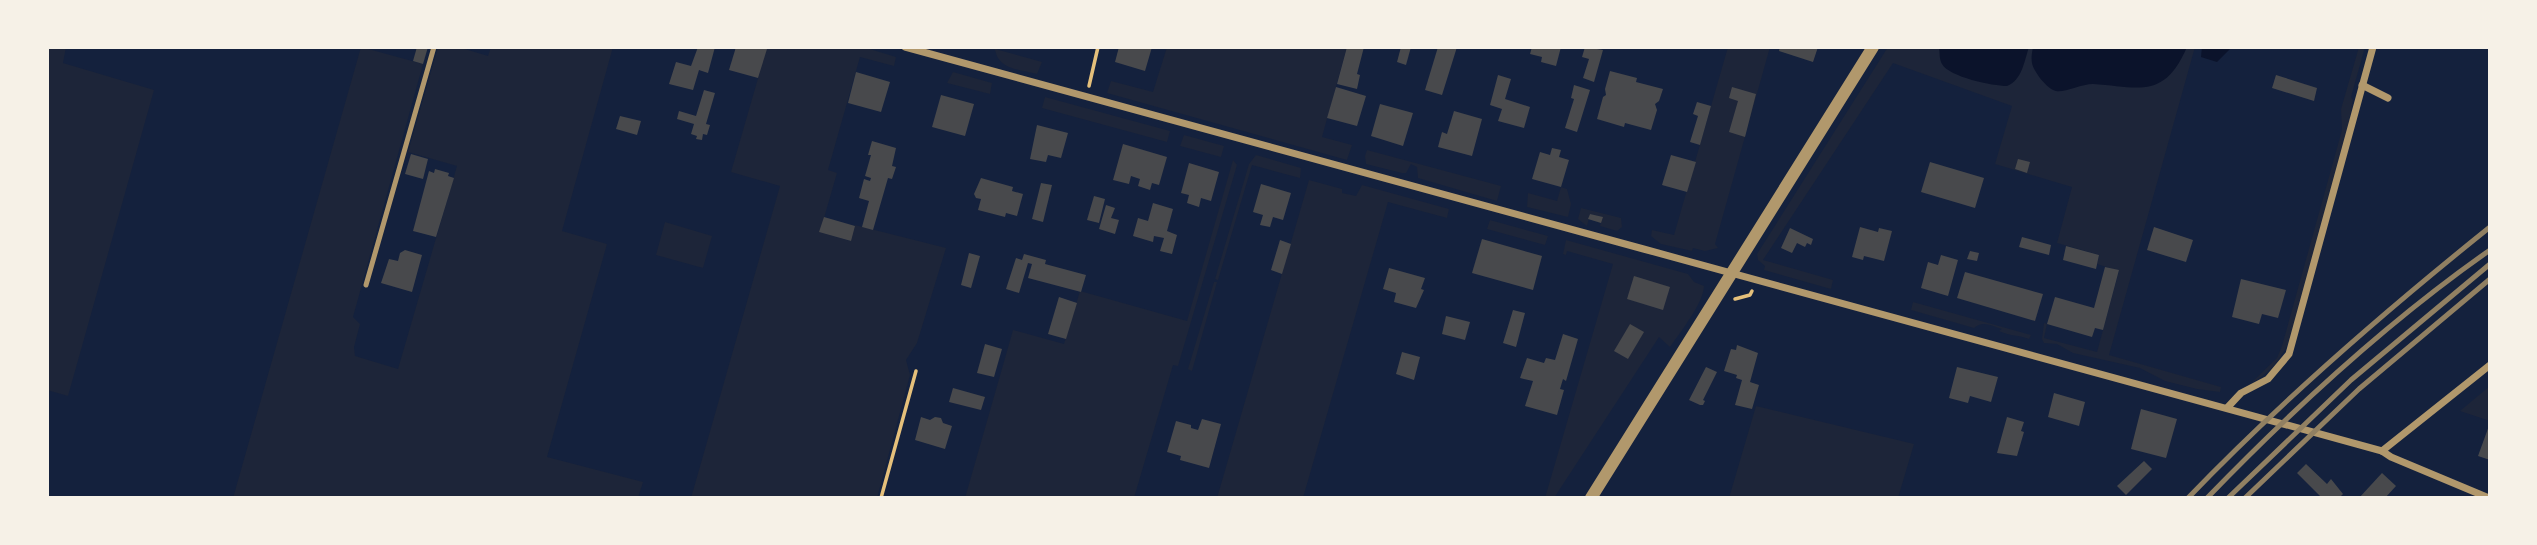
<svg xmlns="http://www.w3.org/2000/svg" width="2537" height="545" font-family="'Public Sans',sans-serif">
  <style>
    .green { fill: #1d2539 }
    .water { fill: #0b132b }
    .building { fill: #48494c }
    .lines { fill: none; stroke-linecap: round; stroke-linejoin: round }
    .path { stroke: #e5c07b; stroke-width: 3.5 }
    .service { stroke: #b1986c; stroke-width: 5 }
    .minor { stroke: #b1986c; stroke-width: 7 }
    .tertiary { stroke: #b1986c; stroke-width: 12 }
    .rail { stroke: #918062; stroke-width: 5 }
  </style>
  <rect width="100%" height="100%" fill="#14213d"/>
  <!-- green -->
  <g class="green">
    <polygon points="47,47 66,47 63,63 154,90 68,396 47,390"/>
    <polygon points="361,47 423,64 353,317 360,324 354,347 355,356 398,369 457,166 408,152 438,47 458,47 488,56 491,47 613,47 562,231 607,244 547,457 643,482 638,498 233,498"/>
    <polygon points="767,47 863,47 896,57 894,66 860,57 828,170 837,173 820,232 850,241 855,225 946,248 917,343 906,360 910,375 877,498 691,498 780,186 731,172"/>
    <polygon points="1167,47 1347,47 1322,137 1352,145 1347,160 1107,93 1111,81 1153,92"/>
    <polygon points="1728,47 1770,47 1715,244 1718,248 1705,251 1693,248 1692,251 1661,244 1651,236 1652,230 1674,235"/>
    <polygon points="1888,47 2195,47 2109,355 2221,387 2220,392 2197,389 2165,381 2140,368 2073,353 2057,344 2044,343 2042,339 2044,323 2047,324 2044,338 2097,352 2119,271 2097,264 2099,255 2057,243 2072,187 1995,164 2012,106 1893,63 1763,260 1833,280 1831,289 1764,270 1765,266 1758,260 1757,254"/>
    <path d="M2359 47H2365L2351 97 2353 100 2349 121 2288 344C2280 360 2267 376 2251 383L2277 358 2282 346 2342 130 2341 109Z"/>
    <path d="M995 49 1042 62 1037 74C1019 69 998 70 995 49Z"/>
    <polygon points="953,72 992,83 990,94 947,83"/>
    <polygon points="1045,97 1170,131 1167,142 1042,108"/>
    <polygon points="1184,135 1224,146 1221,157 1180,146"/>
    <polygon points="1367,150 1501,186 1497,201 1418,178 1417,167 1411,164 1406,173 1402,173 1366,164 1365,156"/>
    <polygon points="1256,155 1301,168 1300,178 1252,165 1218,280 1215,279 1249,164"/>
    <polygon points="1233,160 1237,165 1178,366 1173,365 1134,498 965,498 1013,330 1064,344 1080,291 1187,321"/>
    <polygon points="1309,180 1342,189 1342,193 1356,196 1362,185 1449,209 1447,218 1388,202 1303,498 1217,498"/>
    <polygon points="1561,187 1567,189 1571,204 1568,217 1527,207 1528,193 1557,201"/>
    <polygon points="1581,208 1621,218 1622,227 1617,231 1600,226 1602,217 1590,214 1587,226 1578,219"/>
    <polygon points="1490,220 1548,236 1545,245 1487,229"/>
    <polygon points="665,222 712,236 703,268 656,255"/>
    <path d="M1566 240 1688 274 1694 282 1704 286C1703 304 1681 331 1670 347L1659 337 1554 498H1545L1613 264 1567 251 1566 255 1563 254Z"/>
    <polygon points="1214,282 1217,282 1192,371 1188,369"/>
    <path d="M1913 302 2031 335 2029 339C2019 335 2009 336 1999 331L2002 329C1991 326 1983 320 1974 328L1911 310Z"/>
    <polygon points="2490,386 2490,421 2460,411"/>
    <polygon points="1756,406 1914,444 1898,498 1729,498"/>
  </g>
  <!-- water -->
  <g class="water">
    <path d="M1939 47H2029C2024 62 2022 80 2007 86 1993 86 1949 77 1942 64 1939 59 1940 53 1939 47Z"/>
    <path d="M2033 47H2187C2164 100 2139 87 2093 84 2081 84 2064 93 2056 91 2048 90 2033 71 2032 63 2031 58 2032 53 2033 47Z"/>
    <polygon points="2202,47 2232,47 2217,62 2201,57"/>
  </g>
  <!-- building -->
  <g class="building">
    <polygon points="417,47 428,47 423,64 413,61"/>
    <polygon points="698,47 715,47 708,73 699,70 693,90 669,84 676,62 691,66"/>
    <polygon points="736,47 767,49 758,78 729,70"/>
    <polygon points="1119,47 1152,47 1145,71 1115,62"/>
    <polygon points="1347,47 1364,47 1357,74 1360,75 1357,89 1337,84"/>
    <polygon points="1401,47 1411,47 1406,65 1397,62"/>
    <polygon points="1438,47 1457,47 1442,95 1425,90"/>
    <polygon points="1532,47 1561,47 1556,66 1541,62 1542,57 1530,54"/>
    <polygon points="1585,47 1603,50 1594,82 1583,78 1589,59 1582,57"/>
    <polygon points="1780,47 1818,47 1813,62 1779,51"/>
    <polygon points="1610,71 1637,78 1636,82 1663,89 1659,101 1655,104 1657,110 1651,130 1625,123 1624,127 1597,119 1603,97 1606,95 1605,89"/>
    <polygon points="856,72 890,82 881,112 848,103"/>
    <polygon points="1498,75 1511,79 1505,99 1530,107 1524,128 1498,121 1502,109 1490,105"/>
    <polygon points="2276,75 2317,88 2314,101 2272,88"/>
    <polygon points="1574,85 1590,90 1577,132 1565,128 1574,99 1571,98"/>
    <polygon points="1336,87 1366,96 1357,126 1327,118"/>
    <polygon points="1732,87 1756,94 1745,137 1729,132 1738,101 1729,98"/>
    <polygon points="704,90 715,93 706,124 710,125 707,135 703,134 702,140 696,139 697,136 691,134 694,124 677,119 679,111 696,116"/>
    <polygon points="941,95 974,104 965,136 932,127"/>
    <polygon points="1697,102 1711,106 1700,145 1690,142 1698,116 1693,114"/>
    <polygon points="1380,104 1413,113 1403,146 1371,136"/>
    <polygon points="1454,111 1482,119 1472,156 1438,147 1442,132 1447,134"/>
    <polygon points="620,116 641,121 637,135 616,129"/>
    <polygon points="1037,125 1068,133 1061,158 1048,155 1046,162 1030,159"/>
    <polygon points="872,141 896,148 892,166 896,167 892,179 888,178 873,230 862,227 869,201 859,198 864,179 870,181 871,178 865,176 871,155 868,155"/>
    <polygon points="1123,144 1167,157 1159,185 1152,183 1150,190 1138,186 1140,179 1131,176 1129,184 1113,180"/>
    <polygon points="1552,148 1561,150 1559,157 1569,160 1561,187 1532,179 1540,152 1550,155"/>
    <polygon points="411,154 428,159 423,179 405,174"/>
    <polygon points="1671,155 1696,162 1687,192 1662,185"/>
    <polygon points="2018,159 2030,162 2027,173 2015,169"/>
    <polygon points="1930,162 1984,178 1975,208 1921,192"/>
    <polygon points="1189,163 1219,172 1211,201 1201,198 1199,207 1187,203 1189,195 1181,193"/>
    <polygon points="435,169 449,173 448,176 454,178 436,237 413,231 429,171 434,173"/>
    <polygon points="981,178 1013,187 1012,191 1023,194 1017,216 1006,213 1005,217 978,210 981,199 976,198 974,194"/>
    <polygon points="1041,183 1052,185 1043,222 1032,219"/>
    <polygon points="1261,184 1291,193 1283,220 1273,217 1270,227 1260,225 1263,215 1253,212"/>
    <polygon points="1094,196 1105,199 1099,223 1087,220"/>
    <polygon points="1153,203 1173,209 1167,231 1177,235 1172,254 1160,251 1164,238 1154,236 1153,242 1133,236 1138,218 1148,221"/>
    <polygon points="1106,205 1115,208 1111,218 1119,220 1115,234 1099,229"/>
    <polygon points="1590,214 1603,217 1601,223 1588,219"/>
    <polygon points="824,217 855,226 851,241 819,232"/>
    <polygon points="1860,227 1878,232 1879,228 1892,231 1884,261 1864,256 1863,260 1852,257"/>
    <polygon points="2154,227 2193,240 2186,262 2147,250"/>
    <polygon points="1790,228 1813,239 1811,245 1807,243 1805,247 1797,243 1792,253 1781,248"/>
    <polygon points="2022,237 2051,245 2049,255 2019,247"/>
    <polygon points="1482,239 1542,256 1533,290 1472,273"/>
    <polygon points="1280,240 1291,244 1282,274 1271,270"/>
    <polygon points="2066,246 2099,255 2096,269 2063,260"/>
    <polygon points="405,250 422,255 412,292 381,283 389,259 398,261 400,253"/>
    <polygon points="1970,251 1979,253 1977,261 1967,259"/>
    <polygon points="969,253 980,256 971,288 961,285"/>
    <polygon points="1024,254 1046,260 1045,264 1086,275 1081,292 1028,278 1032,264 1028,263 1019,293 1006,289 1016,258 1022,260"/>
    <polygon points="1941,255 1958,260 1948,296 1921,288 1928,262 1938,265"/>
    <polygon points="2105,267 2119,270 2103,330 2095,328 2092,337 2047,324 2055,297 2094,308"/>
    <polygon points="1389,268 1425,278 1421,289 1424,290 1416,308 1394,302 1396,293 1383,289"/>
    <polygon points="1965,272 2043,294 2035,321 1957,298"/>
    <polygon points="1634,276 1670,287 1663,310 1627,299"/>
    <polygon points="2241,279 2286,290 2278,318 2262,314 2259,324 2232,317"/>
    <polygon points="1059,297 1077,303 1066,339 1048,334"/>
    <polygon points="1513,310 1525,313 1516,347 1503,343"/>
    <polygon points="1446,316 1470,322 1465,340 1442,334"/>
    <polygon points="1630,324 1644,332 1628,359 1614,351"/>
    <polygon points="1563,334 1578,339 1566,381 1563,379 1560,389 1564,390 1557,415 1525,406 1533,381 1520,378 1527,358 1544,363 1546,358 1555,360"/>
    <polygon points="985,344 1002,349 994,377 977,373"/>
    <polygon points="1737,345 1758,353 1750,382 1759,385 1752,409 1735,405 1742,380 1736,378 1737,375 1724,371 1731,349 1736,350"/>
    <polygon points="1402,352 1420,357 1414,380 1396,374"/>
    <polygon points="1706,367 1717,372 1703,400 1705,401 1703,405 1700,405 1689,400"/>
    <polygon points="1957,367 1998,377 1991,402 1970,396 1968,403 1949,398"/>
    <polygon points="953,388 985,397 981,410 949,402"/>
    <polygon points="2054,393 2085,402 2079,426 2048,417"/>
    <polygon points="2141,409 2177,419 2166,458 2131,449"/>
    <polygon points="921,417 930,420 935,417 941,418 943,423 952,426 945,449 915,440"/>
    <polygon points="2007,417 2024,422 2021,431 2024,432 2017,456 1997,453"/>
    <polygon points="1202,419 1221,424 1209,468 1180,460 1181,456 1167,452 1176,421 1191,425 1191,428 1198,430"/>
    <polygon points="2490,423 2490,460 2478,456"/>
    <polygon points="2144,461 2152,469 2126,495 2117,486"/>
    <polygon points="2306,464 2327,484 2331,479 2343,494 2339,498 2322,498 2297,473"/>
    <polygon points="2382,473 2396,486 2385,498 2359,498"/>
  </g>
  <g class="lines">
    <!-- path -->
    <g class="path">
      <polyline points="1089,86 1098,47"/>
      <polyline points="1735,299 1750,295 1752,291"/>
      <polyline points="881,498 916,371"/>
    </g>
    <!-- service -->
    <polyline class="service" points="366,285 434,47"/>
    <!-- minor -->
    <g class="minor">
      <path d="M905 47C1397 183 1890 315 2382 451L2391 457 2489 498"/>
      <polyline points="2362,85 2388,98"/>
      <polyline points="2227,408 2241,393 2268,379 2289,354 2373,47"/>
      <polyline points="2382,451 2490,365"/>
    </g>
    <!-- tertiary -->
    <polyline class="tertiary" points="1591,498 1873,47"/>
    <!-- rail -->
    <g class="rail">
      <path d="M2188 498C2282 400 2384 312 2490 227"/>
      <path d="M2207 498C2294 408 2387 322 2490 250"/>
      <polyline points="2228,498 2351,380 2490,264"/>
      <polyline points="2245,498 2359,389 2490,279"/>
    </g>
  </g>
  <!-- border -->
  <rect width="2537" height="545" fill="none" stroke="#f6f1e7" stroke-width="98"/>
</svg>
